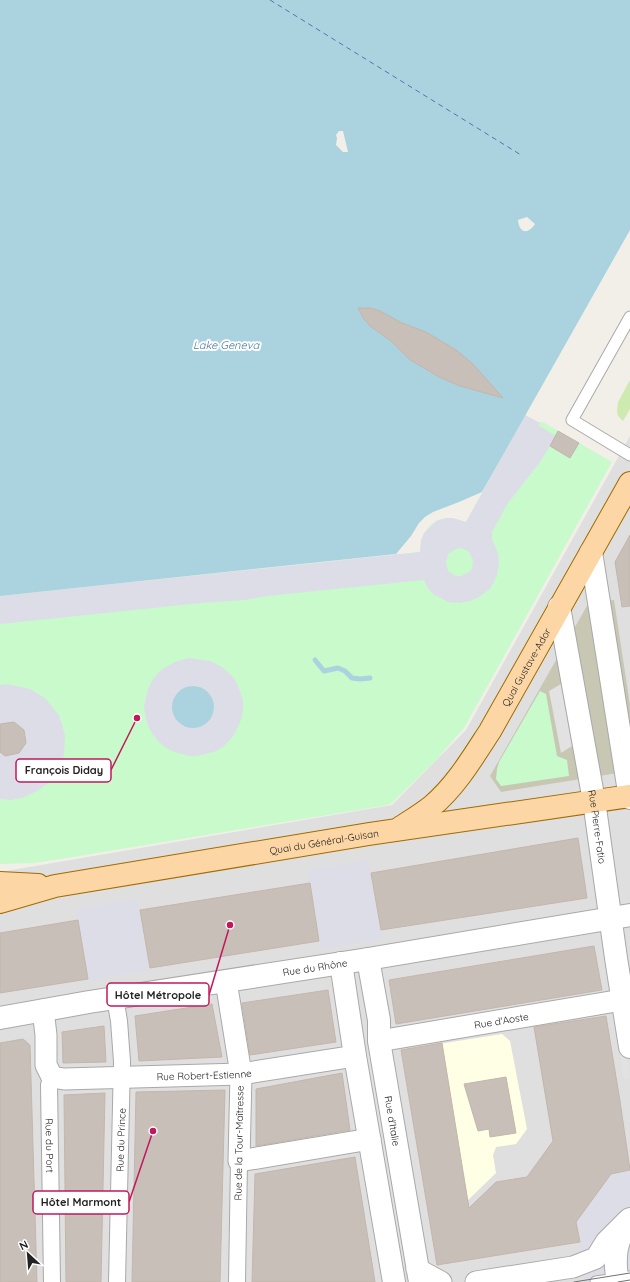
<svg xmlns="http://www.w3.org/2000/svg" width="630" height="1282" font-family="Quicksand,sans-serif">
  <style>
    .residential { fill: #e0dfdf }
    .education { fill: #ffffe5 }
    .construction { fill: #c7c7b4 }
    .grass { fill: #cdebb0 }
    .park { fill: #c8facc }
    .parking { fill: #e2e2e2 }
    .plaza { fill: #dddde8; fill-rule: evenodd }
    .water { fill: #aad3df; fill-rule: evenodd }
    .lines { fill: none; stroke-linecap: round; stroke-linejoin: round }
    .stream { stroke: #aad3df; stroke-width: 5 }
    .ferry { stroke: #4a7aab; stroke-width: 1; stroke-dasharray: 5 4; stroke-linecap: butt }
    .building { fill: #c7bfb8; stroke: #c4b6ab }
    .service-casing { stroke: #a9a9a9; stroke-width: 13 }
    .pedestrian-casing { stroke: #a9a9a9; stroke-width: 18 }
    .minor-casing { stroke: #a9a9a9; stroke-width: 23 }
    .tertiary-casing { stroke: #a9a9a9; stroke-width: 24 }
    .primary-casing { stroke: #a06b00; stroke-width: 24 }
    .service { stroke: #fff; stroke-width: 11 }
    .pedestrian { stroke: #fff; stroke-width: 16 }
    .minor { stroke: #fff; stroke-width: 21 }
    .tertiary { stroke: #fff; stroke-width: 22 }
    .primary { stroke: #fcd6a4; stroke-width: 22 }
    .tram { stroke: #707070; stroke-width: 1 }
    .labels { text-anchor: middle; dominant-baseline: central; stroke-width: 4; stroke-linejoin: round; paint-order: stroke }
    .street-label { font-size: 10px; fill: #222; stroke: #fff }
    .water-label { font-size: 11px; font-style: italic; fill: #4a7aab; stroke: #fff }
    .leader { fill: none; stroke: #c2185b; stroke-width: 1.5 }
    .callout-dot { fill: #c2185b; stroke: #fff; stroke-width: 1.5 }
    .callout { fill: #fff; stroke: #c2185b; stroke-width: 1.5 }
    .callout-label { font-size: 11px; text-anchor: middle; font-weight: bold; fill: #222 }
  </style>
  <rect width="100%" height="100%" fill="#f2efe9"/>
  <!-- residential -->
  <polygon class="residential" points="630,436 630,1282 0,1282 0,872 392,805 466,730"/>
  <!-- education -->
  <polygon class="education" points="502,1034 510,1041 527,1129 516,1144 496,1147 493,1155 496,1173 468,1200 427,1206 401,1050"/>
  <!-- construction -->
  <polygon class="construction" points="614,600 630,705 630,771 501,792 490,776 588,604"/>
  <!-- grass -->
  <polygon class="grass" points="630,380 630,409 623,421 618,416 617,411 618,402"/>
  <!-- park -->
  <g class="park">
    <path d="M525 415 540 423 541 421 612 462 464 728 435 761 393 802 388 805 67 858 34 863 0 864V596L420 552C422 523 440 512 466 522Z"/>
    <polygon points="540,691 546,694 557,756 567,760 569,776 501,786 496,779 497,769 499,762"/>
  </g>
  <!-- parking -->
  <g class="parking">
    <polygon points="561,684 572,746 561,753 549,691"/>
    <polygon points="620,1018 630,1078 624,1079 615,1019"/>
    <polygon points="364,1053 377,1060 410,1270 398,1261"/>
  </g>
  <!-- plaza -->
  <g class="plaza">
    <path d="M525 415 540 423 539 426 556 436 540 462 508 503 492 532V539L498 553 499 563 497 576 490 589 479 597 470 601 460 603 448 602 433 594 428 588 424 580 267 596 245 600 201 603 0 624V596L420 552 421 540 424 533 436 521 446 518H453L466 522ZM461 548 469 552 473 560 472 569 469 572 461 576H456L448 571 446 562 448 554 456 549Z"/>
    <path d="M189 658 210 661 222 667 232 676 237 683 243 700V710L241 720 234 735 223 747 214 752 196 756H189L175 752 166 748 157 740 150 730 147 723 144 707 148 689 153 679 161 670 175 662ZM214 704V711L211 717 207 722 202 726 196 728 189 727 183 725 178 721Z"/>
    <polygon points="7,684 30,689 45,698 58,714 62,724 65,736 64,755 60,766 55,775 47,784 37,791 22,798 11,800 0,799 0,752 5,756 19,753 26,743 24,730 14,722 0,725 0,685"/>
    <polygon points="368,860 383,939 321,949 307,870"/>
    <polygon points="138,899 151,970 88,981 76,909"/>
    <polygon points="630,1170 630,1282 586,1282 576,1222 611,1174"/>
  </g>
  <!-- water -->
  <g class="water">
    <path d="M0 0H630V230L482 492 459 502 433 512 425 517 419 523 411 536 396 554 0 596ZM339 131H343L348 152H343L336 145 337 138 336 135ZM527 217 535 224C528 235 519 233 518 220Z"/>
    <circle cx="193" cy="707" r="21"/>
  </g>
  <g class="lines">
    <!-- stream -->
    <polyline class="stream" points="315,660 324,671 338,668 345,671 352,678 360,679 370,678"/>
    <!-- ferry -->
    <polyline class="ferry" points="270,0 521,155"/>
  </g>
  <!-- building -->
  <g class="building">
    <polygon points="358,308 371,308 380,311 402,323 426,332 456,350 473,364 503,398 460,386 439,377 409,359 391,341 370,326 364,319"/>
    <polygon points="558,431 579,443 570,458 550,446"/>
    <polygon points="630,535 630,606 622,607 615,562"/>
    <polygon points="14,722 24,730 26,743 19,753 5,756 0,752 0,724"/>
    <polygon points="578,838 587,898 381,930 371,873"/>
    <polygon points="310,883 319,941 150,968 140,910"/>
    <polygon points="78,920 88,979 0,993 0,933"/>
    <polygon points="594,946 602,990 396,1024 389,980"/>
    <polygon points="328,990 336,1042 250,1055 242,1003"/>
    <polygon points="212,1004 222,1057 139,1061 135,1016"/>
    <polygon points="606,1016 620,1101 630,1170 611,1174 576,1222 580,1242 437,1265 401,1050 442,1043 469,1208 496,1182 527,1177 553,1141 534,1027"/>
    <polygon points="104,1026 106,1062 63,1063 62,1032"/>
    <polygon points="23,1039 30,1045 37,1282 0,1282 0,1043"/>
    <polygon points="342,1073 350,1130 256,1146 256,1089"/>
    <polygon points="506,1077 516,1133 490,1137 489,1129 478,1131 464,1084"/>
    <polygon points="225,1090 220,1282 132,1282 136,1092"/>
    <polygon points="105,1093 101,1282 66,1282 64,1095"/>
    <polygon points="355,1157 375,1282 252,1282 255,1174"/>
  </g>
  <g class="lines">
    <!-- service casing -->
    <g class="service-casing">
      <g id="service">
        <polyline points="630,317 572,420 630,455"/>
        <polyline points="596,1282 630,1277"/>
      </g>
    </g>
    <!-- pedestrian casing -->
    <g class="pedestrian-casing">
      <g id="pedestrian">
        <polyline points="115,998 119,1021 122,1061 117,1282"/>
        <path id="s1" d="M52 1077 49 1085 52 1282"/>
        <polyline points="237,1282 239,1161"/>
      </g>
    </g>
    <!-- minor casing -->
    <g class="minor-casing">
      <g id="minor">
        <polyline points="226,981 241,1074 239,1161 370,1139"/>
        <path id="s2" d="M43 1010 46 1035V1065L52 1077 64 1079 241 1074 355 1056"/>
        <path id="s3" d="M379 1041 622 1000"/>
        <polyline points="417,1269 441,1282"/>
        <polyline points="476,1282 573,1267 596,1258 606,1242 628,1220"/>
      </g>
    </g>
    <!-- tertiary casing -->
    <g class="tertiary-casing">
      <g id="tertiary">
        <polyline points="591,552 630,798"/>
        <path id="s4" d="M559 607 594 801 616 958 630 1047"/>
        <path id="s5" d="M368 959 379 1020V1041L420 1282"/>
        <polyline points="341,963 355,1056 394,1282"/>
        <path id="s6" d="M0 1018 89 1002 368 959 630 915"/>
        <path d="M618 1282C613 1257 616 1240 630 1219"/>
      </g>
    </g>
    <!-- primary casing -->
    <g class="primary-casing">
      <g id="primary">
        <path id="s7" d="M401 827C412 820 422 814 432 806 456 786 473 757 490 731L630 483"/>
        <polyline points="0,883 38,885"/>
        <path id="s8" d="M0 902 55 886 369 834 630 796"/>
      </g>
    </g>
    <!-- service -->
    <use href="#service" class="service"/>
    <!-- pedestrian -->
    <use href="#pedestrian" class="pedestrian"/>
    <!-- minor -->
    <use href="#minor" class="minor"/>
    <!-- tertiary -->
    <use href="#tertiary" class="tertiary"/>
    <!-- primary -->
    <use href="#primary" class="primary"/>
    <!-- tram -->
    <g class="tram">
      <polyline points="574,1282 630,1273"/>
      <polyline points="618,1282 630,1280"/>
    </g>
  </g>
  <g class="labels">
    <!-- street labels -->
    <g class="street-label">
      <text stroke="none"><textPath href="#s7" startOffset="206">Quai Gustave-Ador</textPath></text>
      <text stroke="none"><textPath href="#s4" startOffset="223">Rue Pierre-Fatio</textPath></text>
      <text stroke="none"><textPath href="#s8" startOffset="330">Quai du Général-Guisan</textPath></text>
      <text stroke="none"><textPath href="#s6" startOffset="319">Rue du Rhône</textPath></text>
      <text stroke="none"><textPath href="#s3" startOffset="124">Rue d'Aoste</textPath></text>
      <text stroke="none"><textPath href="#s2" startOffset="221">Rue Robert-Estienne</textPath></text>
      <text stroke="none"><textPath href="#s5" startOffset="164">Rue d'Italie</textPath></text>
      <text transform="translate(121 1140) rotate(-88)">Rue du Prince</text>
      <text transform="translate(239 1143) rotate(-89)">Rue de la Tour-Maîtresse</text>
      <text stroke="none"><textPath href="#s1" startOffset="69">Rue du Port</textPath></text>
    </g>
    <!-- water labels -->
    <g class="water-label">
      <text x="226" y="345">Lake Geneva</text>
    </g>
  </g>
  <!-- callouts -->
  <path class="leader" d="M137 718L111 770M230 925L209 995M153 1131L129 1202"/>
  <g class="callout-dot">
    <circle cx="137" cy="718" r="4"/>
    <circle cx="230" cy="925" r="4"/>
    <circle cx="153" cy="1131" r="4"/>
  </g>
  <g class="callout">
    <rect x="16" y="759" width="95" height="23" rx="4"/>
    <rect x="107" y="983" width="102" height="23" rx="4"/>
    <rect x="33" y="1191" width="96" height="23" rx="4"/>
  </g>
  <g class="callout-label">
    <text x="64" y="774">François Diday</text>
    <text x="158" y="999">Hôtel Métropole</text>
    <text x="81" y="1206">Hôtel Marmont</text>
  </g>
  <!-- north arrow -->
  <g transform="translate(28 1254) rotate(334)" stroke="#ffffff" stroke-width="3" paint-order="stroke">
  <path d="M0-3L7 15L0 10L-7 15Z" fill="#222222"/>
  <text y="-6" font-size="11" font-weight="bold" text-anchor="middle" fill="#222222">N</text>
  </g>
</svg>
